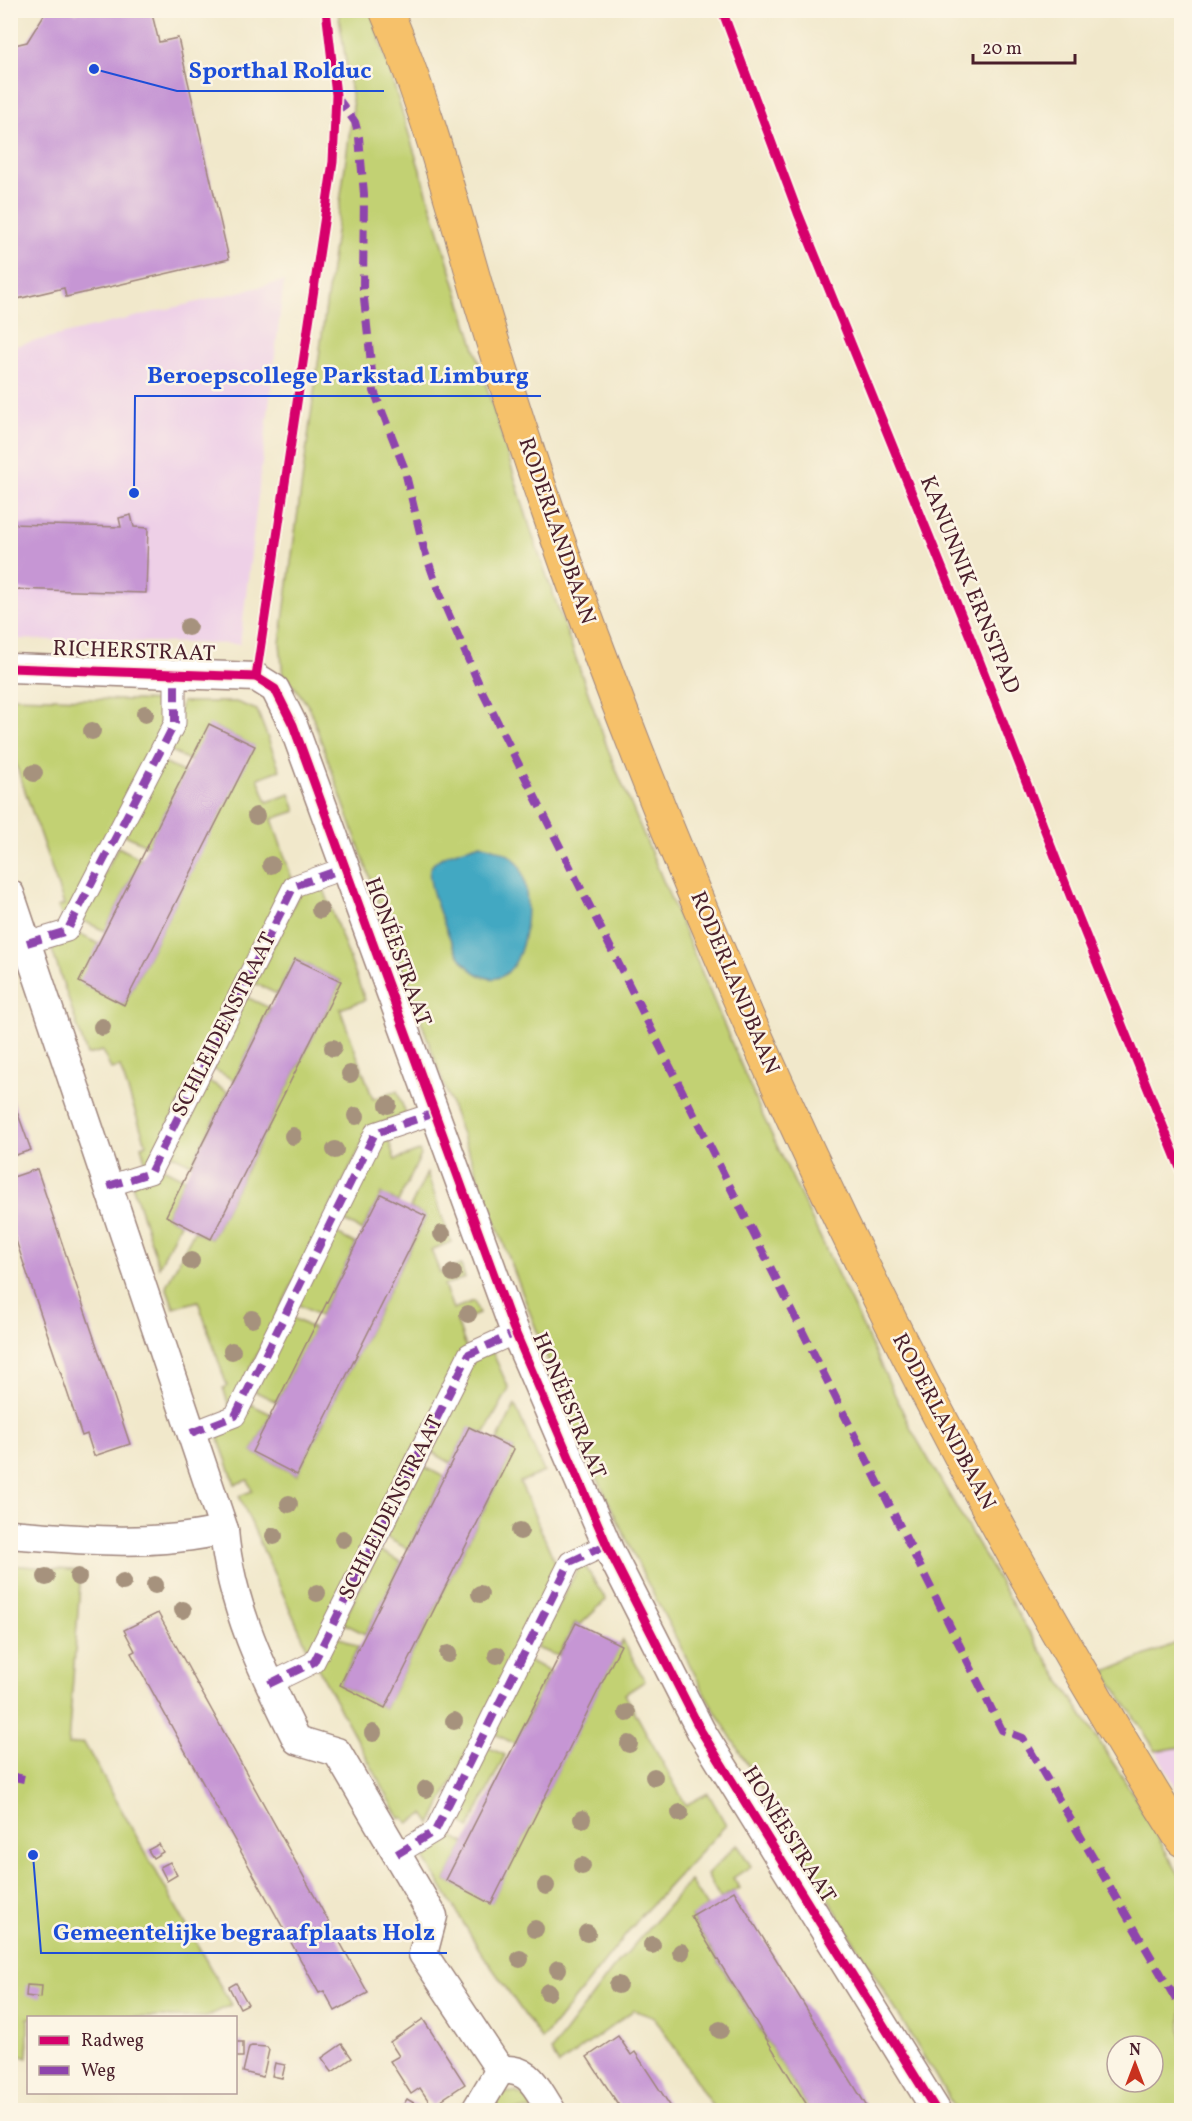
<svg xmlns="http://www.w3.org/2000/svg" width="1192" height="2121" font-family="Vollkorn,serif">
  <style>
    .built { fill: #eed0e7 }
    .green { fill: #c2d173; stroke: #86784f; stroke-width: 1.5; fill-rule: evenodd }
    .water { fill: #42a8c2; stroke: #466476; stroke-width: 1.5 }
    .building { fill: #c696d4 }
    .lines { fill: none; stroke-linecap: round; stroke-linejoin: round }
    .pedestrian-casing { stroke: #9e847b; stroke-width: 23 }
    .minor-casing { stroke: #9e847b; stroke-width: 31 }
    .primary-casing { stroke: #9e847b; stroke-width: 35 }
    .pedestrian { stroke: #fff; stroke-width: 21 }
    .minor { stroke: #fff; stroke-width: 28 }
    .primary { stroke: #f6c16b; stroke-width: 33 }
    .quiet { stroke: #8e44ad; stroke-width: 8; stroke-dasharray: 15 8; stroke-linecap: butt }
    .cycleway-casing { stroke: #fcf5e5; stroke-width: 13 }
    .cycleway { stroke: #d6006c; stroke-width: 9 }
    .tree { fill: #a6927d }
    .labels { text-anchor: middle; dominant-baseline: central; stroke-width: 5; stroke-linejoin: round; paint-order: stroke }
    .street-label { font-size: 22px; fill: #4a1f2b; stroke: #fcf5e5 }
    .leader { fill: none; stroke: #1d4ed8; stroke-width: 2 }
    .callout-dot { fill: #1d4ed8; stroke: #fcf5e5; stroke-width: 2 }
    .callout-label { font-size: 24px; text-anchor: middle; font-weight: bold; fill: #1d4ed8; stroke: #fcf5e5; stroke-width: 5; stroke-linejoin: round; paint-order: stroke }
  </style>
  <rect width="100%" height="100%" fill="#fcf5e5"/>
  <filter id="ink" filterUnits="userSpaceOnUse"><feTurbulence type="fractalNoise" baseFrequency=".0167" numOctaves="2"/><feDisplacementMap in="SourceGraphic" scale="12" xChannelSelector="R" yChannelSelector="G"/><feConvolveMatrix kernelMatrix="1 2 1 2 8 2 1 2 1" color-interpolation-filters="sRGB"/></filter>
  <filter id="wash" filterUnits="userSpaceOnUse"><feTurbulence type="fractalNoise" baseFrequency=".008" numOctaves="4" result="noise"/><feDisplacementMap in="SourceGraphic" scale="24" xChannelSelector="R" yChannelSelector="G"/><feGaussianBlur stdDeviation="1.35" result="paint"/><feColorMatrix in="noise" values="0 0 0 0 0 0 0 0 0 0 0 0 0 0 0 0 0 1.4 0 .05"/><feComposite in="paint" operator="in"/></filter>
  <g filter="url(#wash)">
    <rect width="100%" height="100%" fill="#f1e8cb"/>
    <!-- built -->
    <g class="built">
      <polygon points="284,281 240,644 11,639 10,347"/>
      <polygon points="1181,1747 1182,1747 1181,1796 1156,1751"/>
    </g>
    <!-- green -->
    <g class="green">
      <path d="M338 11H371L533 537 610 755 760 1110 912 1431 1021 1619 1133 1794 1181 1878V2110H956L706 1696 645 1578 575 1431 458 1124 309 707 294 686 283 677 280 643 353 107ZM1117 2046H1153V2082H1117Z"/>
      <polygon points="10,697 169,701 169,719 65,924 58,907 64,905 11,750"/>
      <polygon points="182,702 236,702 257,710 280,770 258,778 267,802 290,794 296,811 272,819 292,879 147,1167 141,1146 146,1144 120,1067 111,1069 102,1051 87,1055 50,944 75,932 99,944 84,985 124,1005 254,746 215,727 191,761 169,750"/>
      <polygon points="162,762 185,773 148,846 125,835"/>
      <polygon points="118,847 141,859 105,931 81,920"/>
      <polygon points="322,884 365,1000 340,1009 373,1099 397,1091 406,1114 370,1128 230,1409 223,1388 227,1386 198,1301 174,1308 166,1286 194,1231 211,1239 341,981 296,959 277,994 254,983 300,892"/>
      <polygon points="246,997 270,1008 234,1080 211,1068"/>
      <polygon points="205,1079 228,1092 192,1164 168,1153"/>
      <polygon points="387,1135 395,1160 419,1151 421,1155 398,1202 381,1194 362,1231 340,1218 379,1137"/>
      <polygon points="161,1167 185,1179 166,1216 180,1223 159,1267 132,1184"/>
      <polygon points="427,1173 451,1242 431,1250 440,1273 461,1265 465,1278 444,1285 453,1309 474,1301 479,1314 457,1322 466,1347 311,1656 239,1496 252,1491 248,1480 235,1484 215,1429 248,1403 271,1414 252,1452 297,1475 426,1216 410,1208"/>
      <polygon points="333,1232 356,1244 320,1316 297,1304"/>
      <polygon points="291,1317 314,1329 277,1402 254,1391"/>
      <polygon points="492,1351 509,1389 484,1434 469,1428 451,1463 428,1450 474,1359"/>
      <polygon points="515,1405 544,1472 520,1482 554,1560 562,1560 431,1824 424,1814 408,1823 403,1817 400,1819 318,1668 336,1635 358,1647 340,1685 385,1708 514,1449 497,1441"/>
      <polygon points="421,1465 444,1477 408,1549 385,1537"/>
      <polygon points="378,1550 402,1562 365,1634 343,1623"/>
      <polygon points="582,1561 606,1600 580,1625 575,1623 559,1656 536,1648"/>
      <polygon points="11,1565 81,1571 68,1745 84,1743 231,2005 206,2017 28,2018 28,2058 11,2053"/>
      <polygon points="623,1640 645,1681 625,1694 686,1805 708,1793 726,1825 641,1916 542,2040 479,1949 419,1849 442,1831 465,1843 446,1880 491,1903"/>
      <polygon points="1181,1641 1181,1747 1156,1751 1105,1672"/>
      <polygon points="528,1660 550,1672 515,1744 491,1732"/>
      <polygon points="485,1746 505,1755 469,1828 450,1815"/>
      <polygon points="737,1844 751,1866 733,1878 740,1888 720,1898 707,1875"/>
      <polygon points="690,1881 707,1907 691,1917 810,2110 715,2110 655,2018 634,2010 559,2065 551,2051 612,1970"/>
      <polygon points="515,2092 529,2099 536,2110 488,2110 503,2093"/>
    </g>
    <!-- water -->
    <path class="water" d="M481 844C492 848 509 852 517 862 534 884 530 971 497 978 483 981 467 968 460 957 451 944 423 878 431 867 440 853 466 849 481 844Z"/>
    <g id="blocks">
      <!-- building -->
      <g class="building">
        <polygon points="47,10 71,10 75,13 87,10 151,10 159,42 178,38 229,259 66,297 64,288 13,300 10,289 10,46 27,42"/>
        <polygon points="131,515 134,527 148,528 146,593 10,589 10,524 121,527 119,518"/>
        <polygon points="209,724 255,746 124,1005 79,982"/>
        <polygon points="295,959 341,981 211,1239 166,1216"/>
        <polygon points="10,1092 31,1150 10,1157"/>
        <polygon points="37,1169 130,1444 94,1456 87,1434 82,1436 10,1223 10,1178"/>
        <polygon points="381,1194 426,1216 297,1475 252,1452"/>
        <polygon points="469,1427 514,1449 385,1708 340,1685"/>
        <polygon points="158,1613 368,1993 335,2011 324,1991 319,1993 131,1653 135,1651 124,1630"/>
        <polygon points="576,1623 621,1645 491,1904 446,1880"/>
        <polygon points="159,1844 163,1852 153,1858 148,1850"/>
        <polygon points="170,1862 177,1875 167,1881 160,1867"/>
        <polygon points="734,1891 784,1972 869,2110 810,2110 691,1916"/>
        <polygon points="236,1983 248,2004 240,2008 229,1987"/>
        <polygon points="27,1985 42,1986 41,1998 26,1996"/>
        <polygon points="423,2019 465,2084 432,2106 420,2088 411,2094 390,2061 399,2056 390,2042"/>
        <polygon points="618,2036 631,2055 635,2052 673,2110 622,2110 587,2057"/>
        <rect x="236" y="2042" width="7" height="15"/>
        <polygon points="342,2044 352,2058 332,2072 322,2058"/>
        <polygon points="252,2046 267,2047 269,2050 263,2077 243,2072 249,2047"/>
        <polygon points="275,2063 285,2065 282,2078 272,2076"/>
        <polygon points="407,2099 426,2110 400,2110"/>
      </g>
    </g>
  </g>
  <g filter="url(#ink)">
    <use href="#blocks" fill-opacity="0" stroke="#9e847b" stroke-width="1.5"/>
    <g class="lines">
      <!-- pedestrian casing -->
      <g class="pedestrian-casing">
        <g id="pedestrian">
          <polyline points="27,943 67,931 175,723 175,672"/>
          <polyline points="108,1186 150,1173 294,886 345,868"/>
          <polyline points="191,1433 235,1416 375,1133 435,1113"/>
          <polyline points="269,1684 314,1662 469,1354 515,1333"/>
          <polyline points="397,1854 435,1831 570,1562 606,1545"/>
        </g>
      </g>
      <!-- minor casing -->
      <g class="minor-casing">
        <g id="minor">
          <polyline points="10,668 256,677 275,689 293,725 513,1327 609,1550 701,1731 936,2110"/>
          <path d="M10 894 224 1530C230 1605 264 1674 297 1740L337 1752 433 1916 423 1954 500 2070"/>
          <path d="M10 1534C82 1540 154 1547 224 1530"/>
          <path d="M500 2070C531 2067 536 2088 551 2110"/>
          <polyline points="476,2110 500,2070"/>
        </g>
      </g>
      <!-- primary casing -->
      <g class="primary-casing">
        <path id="primary" d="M386 10C427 106 453 207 482 307 515 416 551 524 591 631 747 1052 944 1459 1182 1840"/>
      </g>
      <!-- pedestrian -->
      <use href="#pedestrian" class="pedestrian"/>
      <!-- minor -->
      <use href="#minor" class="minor"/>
      <!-- primary -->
      <use href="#primary" class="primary"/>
      <!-- quiet -->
      <g class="quiet">
        <polyline points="337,97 355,122 359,137 364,194 363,289 374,391 404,467 424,549 439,592 482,691 1002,1730 1023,1738 1182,2010"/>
        <polyline points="27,943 67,931 175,723 175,672"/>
        <polyline points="108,1186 150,1173 294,886 345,868"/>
        <polyline points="191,1433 235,1416 375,1133 435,1113"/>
        <polyline points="269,1684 314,1662 469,1354 515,1333"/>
        <polyline points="10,1776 24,1779"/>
        <polyline points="397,1854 435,1831 570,1562 606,1545"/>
      </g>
      <!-- cycleway casing -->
      <g class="cycleway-casing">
        <g id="cycleway">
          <polyline points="722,10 798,213 971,639 1078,916 1182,1173"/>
          <polyline points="10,668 256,677 275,689 293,725 513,1327 609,1550 701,1731 936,2110"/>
          <polyline points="256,677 333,162 336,95 326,10"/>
        </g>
      </g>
      <!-- cycleway -->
      <use href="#cycleway" class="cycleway"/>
    </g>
    <!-- trees -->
    <g class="tree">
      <circle cx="188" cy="627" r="9"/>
      <circle cx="145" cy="714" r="9"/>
      <circle cx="92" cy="731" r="9"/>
      <circle cx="34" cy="773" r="9"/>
      <circle cx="256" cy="816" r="9"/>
      <circle cx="271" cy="865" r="9"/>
      <circle cx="320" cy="910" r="9"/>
      <circle cx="102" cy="1027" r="9"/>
      <circle cx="333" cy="1048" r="9"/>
      <circle cx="350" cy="1074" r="9"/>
      <circle cx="388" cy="1105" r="9"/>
      <circle cx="356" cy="1116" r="9"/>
      <circle cx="293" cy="1136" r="9"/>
      <circle cx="335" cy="1150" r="9"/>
      <circle cx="442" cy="1234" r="9"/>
      <circle cx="191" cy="1261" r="9"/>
      <circle cx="453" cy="1273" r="9"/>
      <circle cx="468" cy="1314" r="9"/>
      <circle cx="252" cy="1319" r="9"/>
      <circle cx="232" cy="1351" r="9"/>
      <circle cx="289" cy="1504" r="9"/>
      <circle cx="520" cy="1531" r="9"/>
      <circle cx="274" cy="1536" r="9"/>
      <circle cx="343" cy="1539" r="9"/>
      <circle cx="46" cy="1577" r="9"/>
      <circle cx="78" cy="1577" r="9"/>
      <circle cx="123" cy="1582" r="9"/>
      <circle cx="155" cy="1585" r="9"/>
      <circle cx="317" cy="1593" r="9"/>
      <circle cx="480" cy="1594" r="9"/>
      <circle cx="183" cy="1610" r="9"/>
      <circle cx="448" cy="1654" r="9"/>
      <circle cx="497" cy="1655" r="9"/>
      <circle cx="627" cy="1713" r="9"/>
      <circle cx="454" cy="1721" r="9"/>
      <circle cx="373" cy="1733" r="9"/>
      <circle cx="629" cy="1744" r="9"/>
      <circle cx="654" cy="1777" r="9"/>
      <circle cx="426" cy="1789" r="9"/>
      <circle cx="680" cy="1813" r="9"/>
      <circle cx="582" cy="1819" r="9"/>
      <circle cx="582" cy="1866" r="9"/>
      <circle cx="546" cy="1886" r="9"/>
      <circle cx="535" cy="1929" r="9"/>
      <circle cx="587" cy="1933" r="9"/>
      <circle cx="652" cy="1945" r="9"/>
      <circle cx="681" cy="1952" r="9"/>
      <circle cx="520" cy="1959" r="9"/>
      <circle cx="558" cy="1969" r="9"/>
      <circle cx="618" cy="1985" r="9"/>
      <circle cx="548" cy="1992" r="9"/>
      <circle cx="720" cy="2030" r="9"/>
    </g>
  </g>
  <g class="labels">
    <!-- street labels -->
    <g class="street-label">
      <text transform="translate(556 531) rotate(71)">RODERLANDBAAN</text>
      <text transform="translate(969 585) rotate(68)">KANUNNIK ERNSTPAD</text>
      <text transform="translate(134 652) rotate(2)">RICHERSTRAAT</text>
      <text transform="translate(397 952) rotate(70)">HONÉESTRAAT</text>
      <text transform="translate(734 983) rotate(67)">RODERLANDBAAN</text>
      <text transform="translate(225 1025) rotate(-63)">SCHLEIDENSTRAAT</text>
      <text transform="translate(568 1406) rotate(67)">HONÉESTRAAT</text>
      <text transform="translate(943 1422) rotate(62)">RODERLANDBAAN</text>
      <text transform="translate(392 1508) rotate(-63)">SCHLEIDENSTRAAT</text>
      <text transform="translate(788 1835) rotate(58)">HONÉESTRAAT</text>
    </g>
  </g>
  <!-- callouts -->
  <path class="leader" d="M94 69L177 91H384M134 493L135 396H541M33 1855L41 1953H447"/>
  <g class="callout-dot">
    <circle cx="94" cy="69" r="6"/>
    <circle cx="134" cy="493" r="6"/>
    <circle cx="33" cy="1855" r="6"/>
  </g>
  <g class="callout-label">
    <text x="280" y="78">Sporthal Rolduc</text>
    <text x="338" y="383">Beroepscollege Parkstad Limburg</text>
    <text x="244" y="1940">Gemeentelijke begraafplaats Holz</text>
  </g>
  <!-- margin -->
  <rect width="1192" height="2121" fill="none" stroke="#fcf5e5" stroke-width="36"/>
  <!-- legend -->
  <rect x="27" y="2016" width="210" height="78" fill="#fcf5e5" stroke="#b59f9b" stroke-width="1.5"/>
  <rect x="39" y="2036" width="30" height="9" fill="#d6006c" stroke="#b59f9b" stroke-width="1.5"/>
  <text x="81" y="2046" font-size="18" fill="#4a1f2b">Radweg</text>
  <rect x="39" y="2066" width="30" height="9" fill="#8e44ad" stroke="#b59f9b" stroke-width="1.5"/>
  <text x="81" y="2076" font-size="18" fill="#4a1f2b">Weg</text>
  <!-- north arrow -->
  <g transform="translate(1135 2064)"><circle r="28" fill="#fcf5e5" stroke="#b59f9b" stroke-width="1.5"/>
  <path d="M0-4.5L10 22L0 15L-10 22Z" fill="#c8321e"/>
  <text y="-9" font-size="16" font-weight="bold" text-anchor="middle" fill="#4a1f2b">N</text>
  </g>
  <!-- scale -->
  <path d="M973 54v9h102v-9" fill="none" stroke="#4a1f2b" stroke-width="3"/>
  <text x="982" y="54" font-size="18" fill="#4a1f2b" stroke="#fcf5e5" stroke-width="4.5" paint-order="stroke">20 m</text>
</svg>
